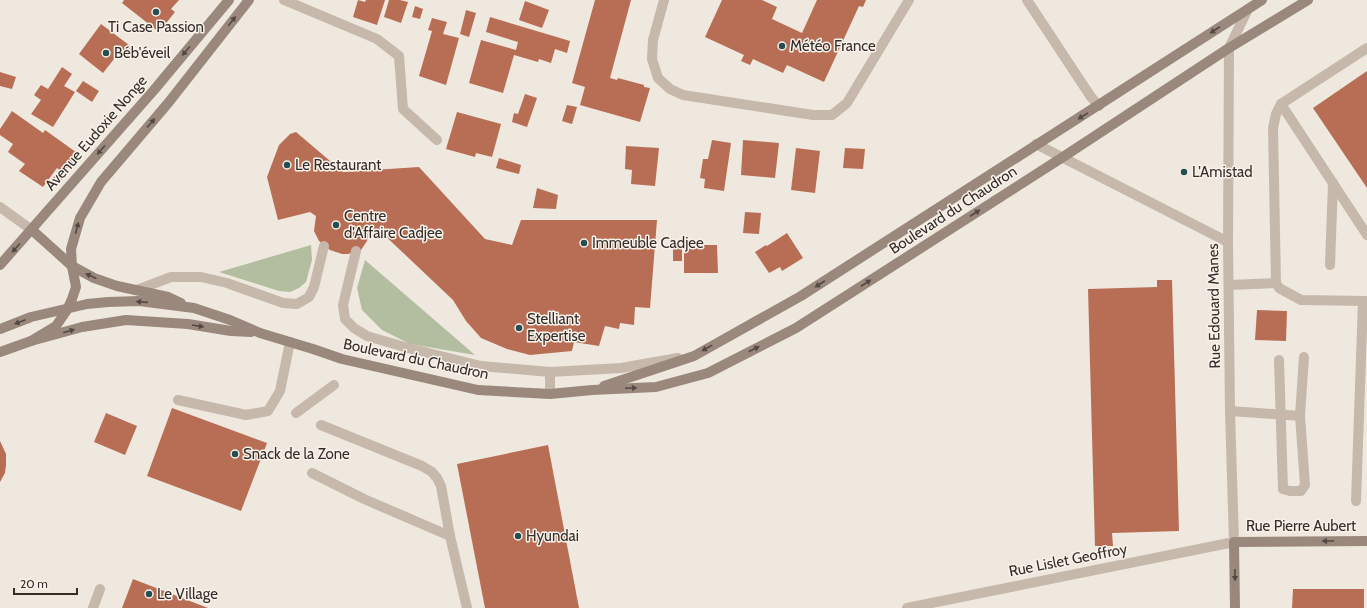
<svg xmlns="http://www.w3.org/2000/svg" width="1367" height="608" font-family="Cabin,sans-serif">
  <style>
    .green { fill: #b3bda0 }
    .building { fill: #b86e54 }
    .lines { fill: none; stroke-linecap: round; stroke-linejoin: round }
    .lane { stroke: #c6b8ab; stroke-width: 10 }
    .street { stroke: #c6b8ab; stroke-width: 10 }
    .secondary { stroke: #9a887d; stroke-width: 10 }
    .oneway { fill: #534843 }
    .poi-dot { fill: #244e52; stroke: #f8f2ea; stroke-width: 1.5 }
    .labels { text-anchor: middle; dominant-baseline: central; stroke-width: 3; stroke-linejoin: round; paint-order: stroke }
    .poi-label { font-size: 15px; fill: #352d2a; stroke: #f8f2ea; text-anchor: start }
    .street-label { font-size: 15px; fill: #352d2a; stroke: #f8f2ea }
  </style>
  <rect width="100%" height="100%" fill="#efe8de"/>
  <!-- green -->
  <g class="green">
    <polygon points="311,245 312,260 306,282 299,288 290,292 279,291 219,272"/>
    <polygon points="365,260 475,355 410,344 382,330 362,310 357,288"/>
  </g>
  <!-- building -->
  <g class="building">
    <polygon points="124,0 179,0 171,9 175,12 159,32 122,3"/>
    <polygon points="358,0 365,2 366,0 385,0 377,25 353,17"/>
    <polygon points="389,0 400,0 408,2 401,23 384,17"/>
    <polygon points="595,0 631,0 610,78 617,80 618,78 644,85 644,87 650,88 640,122 580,105 585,87 572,83"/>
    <polygon points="722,0 762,0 777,7 772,19 802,33 817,0 866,0 863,7 859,6 824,82 787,65 783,73 753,59 750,65 741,61 744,55 705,37"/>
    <polygon points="525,1 549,10 542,28 519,20"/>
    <polygon points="415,6 423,9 420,19 412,17"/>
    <polygon points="466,10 476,13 469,37 460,34"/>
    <polygon points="490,17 570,41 567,53 555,49 551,63 539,59 538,62 514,55 503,93 469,83 481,40 516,50 518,42 486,32"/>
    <polygon points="432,18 447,22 443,34 459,38 446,85 419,76 432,31 428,30"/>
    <polygon points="101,24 133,48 125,58 118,54 103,73 79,54"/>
    <polygon points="62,67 72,74 64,86 75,92 53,127 31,114 41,100 34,95 41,85 48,89"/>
    <polygon points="1367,71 1367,188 1313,108"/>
    <polygon points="0,72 16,77 12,89 0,86"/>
    <polygon points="83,81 99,91 92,102 76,91"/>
    <polygon points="525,94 537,98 527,127 512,122 514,113 518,114"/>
    <polygon points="567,105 577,107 572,124 562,121"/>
    <polygon points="12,111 43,133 45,130 80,155 63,172 57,168 43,187 19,171 25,164 8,152 13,144 0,135 0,129"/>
    <polygon points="457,112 501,124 492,157 476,153 475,157 446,149"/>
    <polygon points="296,132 343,172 419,167 485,239 512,245 521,220 657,220 650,308 635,307 634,325 620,323 619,329 605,326 599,346 574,342 572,351 530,355 507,349 481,338 466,321 453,300 379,230 369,232 367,241 361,250 348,254 342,254 330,250 319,241 314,231 316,216 310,212 278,220 267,177 279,145 290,134"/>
    <polygon points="712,140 731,143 724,191 704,188 705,179 700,178 703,159 708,159"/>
    <polygon points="743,140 779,143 775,178 741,175"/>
    <polygon points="626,146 659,148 655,186 631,184 632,170 625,169"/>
    <polygon points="796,148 820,151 815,193 791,190"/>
    <polygon points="845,148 865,149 863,169 843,168"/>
    <polygon points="499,158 521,165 519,174 496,168"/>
    <polygon points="56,174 62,179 58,184 52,179"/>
    <polygon points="537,188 558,195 556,209 533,208"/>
    <polygon points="745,212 761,213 759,234 743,233"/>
    <polygon points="787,233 803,258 782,271 780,267 769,273 755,252 766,245 767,246"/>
    <rect x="673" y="245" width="9" height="16"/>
    <polygon points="684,245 717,245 718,273 684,273"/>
    <polygon points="1157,280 1172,280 1179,531 1112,533 1113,546 1095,546 1088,289 1157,287"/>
    <polygon points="1257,310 1287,311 1286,341 1255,340"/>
    <polygon points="172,408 267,443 241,511 147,476"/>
    <polygon points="106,413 137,426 125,455 94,442"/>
    <polygon points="0,441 6,454 6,465 5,473 0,482"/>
    <polygon points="548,445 579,608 485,608 457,464"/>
    <polygon points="133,579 208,608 122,608"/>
    <polygon points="1293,589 1364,589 1364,608 1292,608"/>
  </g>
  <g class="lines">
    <!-- lane -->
    <g class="lane">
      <polyline points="284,0 377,39 399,56 403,109 437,140"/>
      <polyline points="664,0 653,40 652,59 658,78 670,89 683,95 813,115 832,115 847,103 909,0"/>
      <polyline points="1027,0 1091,97 1099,106"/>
      <polyline points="1367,48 1281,104 1276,114 1273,128 1276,283 1279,288 1301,300 1367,301"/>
      <polyline points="1281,104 1367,235"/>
      <polyline points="0,207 32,230"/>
      <polyline points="356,251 343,305 345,319 354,328 367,336 408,348 481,366 550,372 621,368 678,358"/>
      <polyline points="1330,265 1333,183"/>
      <polyline points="1229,285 1276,283"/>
      <polyline points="137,290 171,277 201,277 227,283 283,303 297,304 309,297 314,287 324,246"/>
      <polyline points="1279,360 1283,489 1290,491 1301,491 1305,485 1300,416 1304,357"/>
      <polyline points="550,372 550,394"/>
      <polyline points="178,400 246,415 268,411 280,391 290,342"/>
      <polyline points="1230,411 1300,416"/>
      <polyline points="296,413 334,385"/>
      <polyline points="321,425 422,466 432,472 437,478 441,486 450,536 467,608"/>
      <polyline points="312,473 364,499 450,536"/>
      <polyline points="1356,501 1363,301"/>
      <polyline points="93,608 100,589"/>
    </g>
    <!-- street -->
    <g class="street">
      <polyline points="1036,144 1228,242"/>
      <polyline points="907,608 1234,542 1230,411 1228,242 1229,48 1248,9"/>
    </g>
    <!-- secondary -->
    <g class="secondary">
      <polyline points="32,230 72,266 94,278 117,286 168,297 181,303"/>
      <polyline points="0,265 154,90 229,0"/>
      <polyline points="0,329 31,317 87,304 108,302 139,301 194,308 230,320 260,333 313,349 342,359 478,390 550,394 592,390 656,387 708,373 796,328 1063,157 1229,48 1308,0"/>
      <polyline points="31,341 56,326 67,310 72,299 76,287 72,266 71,249 80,218 101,182 169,102 249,0"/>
      <polyline points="0,352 31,341 82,327 126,320 188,324 231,331 251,332"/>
      <polyline points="604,386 694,356 801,296 1262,0"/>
      <polyline points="1235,608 1234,542 1367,541"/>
    </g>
  </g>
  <!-- one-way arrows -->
  <defs><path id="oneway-solid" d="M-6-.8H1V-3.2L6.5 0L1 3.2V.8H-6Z"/></defs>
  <g class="oneway">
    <use href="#oneway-solid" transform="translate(232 21) rotate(-52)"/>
    <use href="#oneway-solid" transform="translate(1215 30) rotate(147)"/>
    <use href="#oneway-solid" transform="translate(186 51) rotate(130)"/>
    <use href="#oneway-solid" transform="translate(1083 116) rotate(148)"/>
    <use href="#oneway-solid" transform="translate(151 123) rotate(-49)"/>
    <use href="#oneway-solid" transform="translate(101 150) rotate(131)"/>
    <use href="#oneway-solid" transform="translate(975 213) rotate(-33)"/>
    <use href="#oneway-solid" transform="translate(77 228) rotate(-75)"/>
    <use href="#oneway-solid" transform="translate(16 248) rotate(132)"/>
    <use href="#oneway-solid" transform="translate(91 276) rotate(-154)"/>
    <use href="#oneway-solid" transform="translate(866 283) rotate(-33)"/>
    <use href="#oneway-solid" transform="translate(820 284) rotate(147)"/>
    <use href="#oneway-solid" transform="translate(142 302) rotate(-176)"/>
    <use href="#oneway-solid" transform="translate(20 322) rotate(159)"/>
    <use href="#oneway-solid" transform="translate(198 326) rotate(9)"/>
    <use href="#oneway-solid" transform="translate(69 331) rotate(-16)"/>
    <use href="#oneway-solid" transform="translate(707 348) rotate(151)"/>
    <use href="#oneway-solid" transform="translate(754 349) rotate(-27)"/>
    <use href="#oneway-solid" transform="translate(631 388) rotate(-3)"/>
    <use href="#oneway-solid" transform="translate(1328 541) rotate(180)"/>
    <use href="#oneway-solid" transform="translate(1235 575) rotate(89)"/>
  </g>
  <!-- markers -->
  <g class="poi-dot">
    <circle cx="156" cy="12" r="4"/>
    <circle cx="782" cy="46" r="4"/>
    <circle cx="106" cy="53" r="4"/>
    <circle cx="287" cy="165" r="4"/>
    <circle cx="1184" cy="172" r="4"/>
    <circle cx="336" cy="225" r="4"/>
    <circle cx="584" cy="243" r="4"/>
    <circle cx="519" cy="328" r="4"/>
    <circle cx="235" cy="454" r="4"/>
    <circle cx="518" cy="536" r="4"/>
    <circle cx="149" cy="594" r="4"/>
  </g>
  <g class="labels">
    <!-- poi labels -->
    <g class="poi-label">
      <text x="156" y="27" text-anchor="middle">Ti Case Passion</text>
      <text x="790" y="46">Météo France</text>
      <text x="114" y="53">Béb'éveil</text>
      <text x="295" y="165">Le Restaurant</text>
      <text x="1192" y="172">L'Amistad</text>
      <text x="344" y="216">Centre<tspan x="344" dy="17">d'Affaire Cadjee</tspan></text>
      <text x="592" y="243">Immeuble Cadjee</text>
      <text x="527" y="319">Stelliant<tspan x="527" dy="17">Expertise</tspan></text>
      <text x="243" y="454">Snack de la Zone</text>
      <text x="526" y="536">Hyundai</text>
      <text x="157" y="594">Le Village</text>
    </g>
    <!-- street labels -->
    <g class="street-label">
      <text transform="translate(96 133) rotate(-49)">Avenue Eudoxie Nonge</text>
      <text transform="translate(953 210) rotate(-33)">Boulevard du Chaudron</text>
      <text transform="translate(1214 306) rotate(-91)">Rue Edouard Manes</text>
      <text transform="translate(416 359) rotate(12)">Boulevard du Chaudron</text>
      <text x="1301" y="526">Rue Pierre Aubert</text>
      <text transform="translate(1068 560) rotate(-11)">Rue Lislet Geoffroy</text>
    </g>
  </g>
  <!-- scale -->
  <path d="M14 588v6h63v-6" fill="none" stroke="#352d2a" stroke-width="2"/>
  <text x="20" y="588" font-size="12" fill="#352d2a" stroke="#f8f2ea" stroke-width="3" paint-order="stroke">20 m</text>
</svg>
